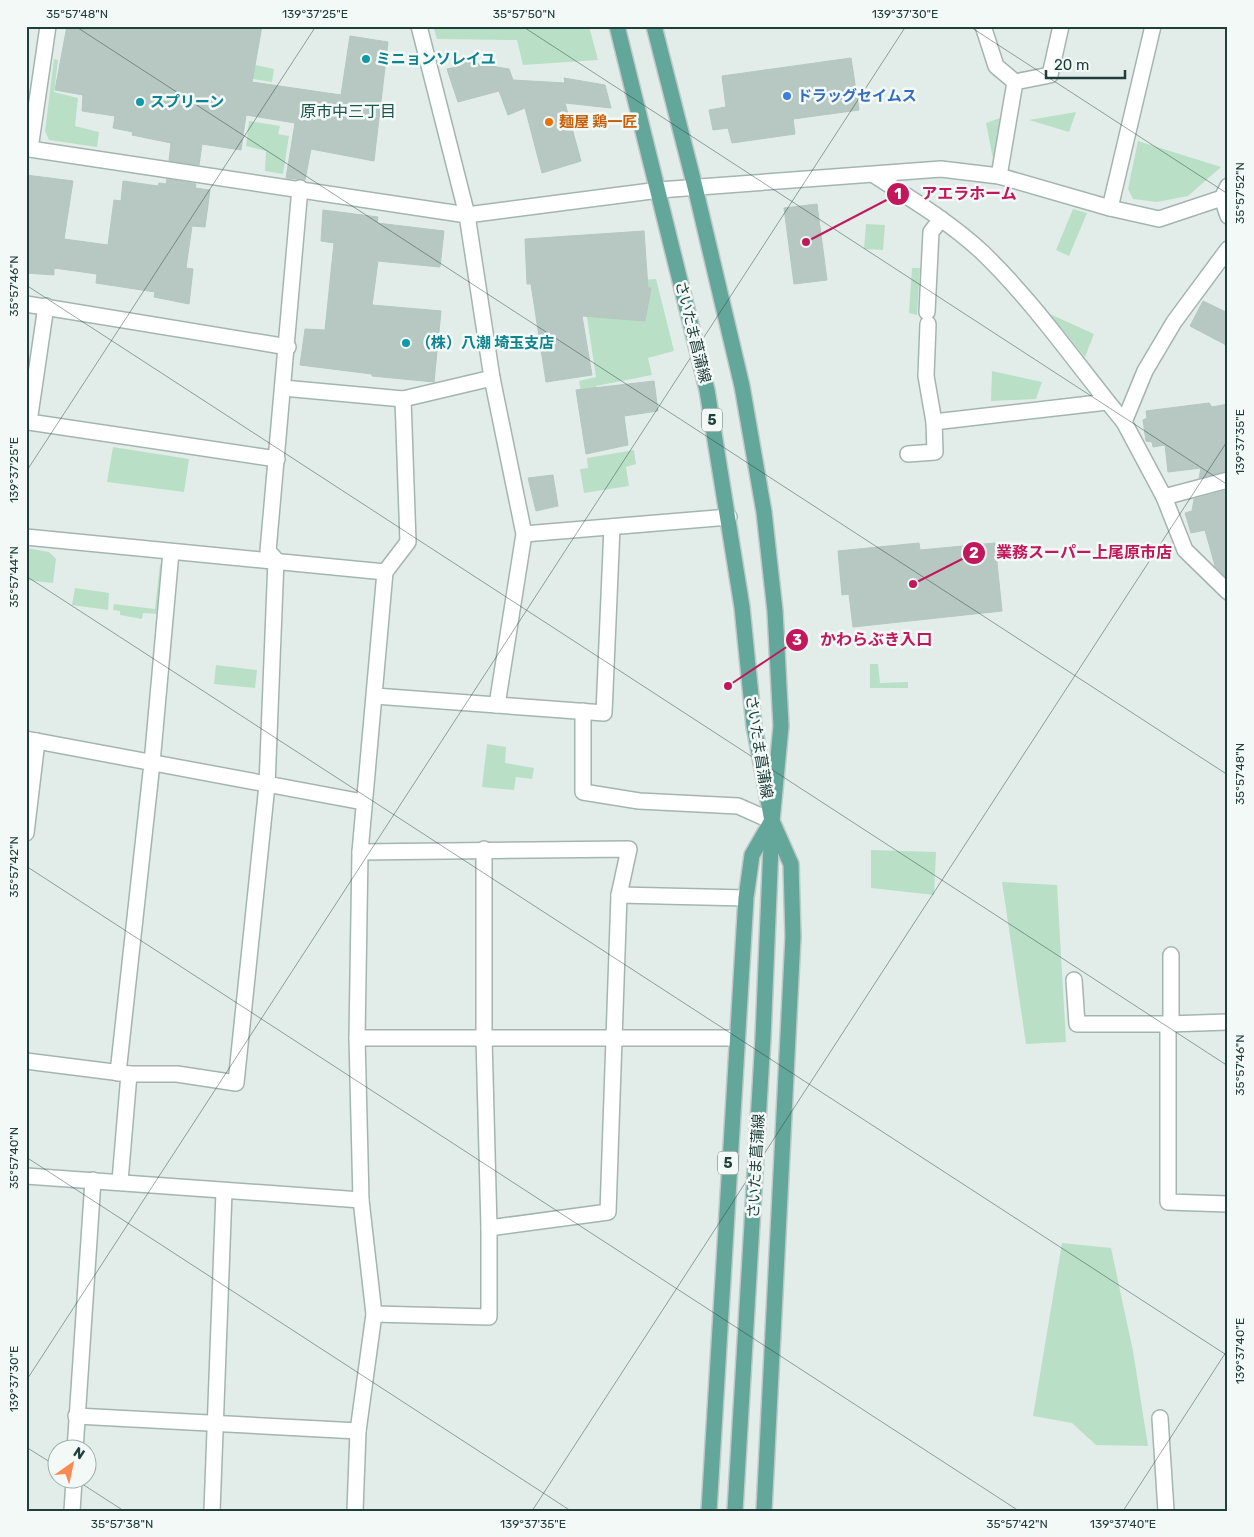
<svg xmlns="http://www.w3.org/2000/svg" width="1254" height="1537" font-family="Rubik,'Noto Sans JP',sans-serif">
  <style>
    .green { fill: #b9e0c7 }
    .building { fill: #b7c8c2; stroke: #b4c7c1 }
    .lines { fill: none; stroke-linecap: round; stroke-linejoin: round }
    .minor-casing { stroke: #a4b5b1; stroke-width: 18 }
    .primary-casing { stroke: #c1c9c8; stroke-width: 18 }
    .minor { stroke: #fff; stroke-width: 15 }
    .primary { stroke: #63a69a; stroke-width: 15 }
    .ticks { fill: none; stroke: #213f3a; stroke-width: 1; stroke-opacity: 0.45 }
    .culture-dot { fill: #0f9aa8; stroke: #f3f9f6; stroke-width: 2 }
    .shop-dot { fill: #3f7fe0; stroke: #f3f9f6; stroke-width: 2 }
    .food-dot { fill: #e8710a; stroke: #f3f9f6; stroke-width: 2 }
    .labels { text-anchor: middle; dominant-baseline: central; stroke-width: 5; stroke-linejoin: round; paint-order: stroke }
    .shield { fill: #f3f9f6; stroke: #607772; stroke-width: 1 }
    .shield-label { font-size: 14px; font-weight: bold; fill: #213f3a }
    .culture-label { font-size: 15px; font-weight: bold; fill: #0d838f; stroke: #f3f9f6; text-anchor: start }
    .shop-label { font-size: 15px; font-weight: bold; fill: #366cbe; stroke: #f3f9f6; text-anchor: start }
    .food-label { font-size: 15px; font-weight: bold; fill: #c56008; stroke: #f3f9f6; text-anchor: start }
    .street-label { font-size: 15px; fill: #213f3a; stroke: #f3f9f6 }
    .neighbourhood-label { font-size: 16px; fill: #1b534a; stroke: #f3f9f6 }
    .leader { fill: none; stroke: #c2185b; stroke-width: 2 }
    .callout-dot { fill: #c2185b; stroke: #f3f9f6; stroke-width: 2 }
    .mark-label { font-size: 15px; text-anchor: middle; font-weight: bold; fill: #fff }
    .callout-label { font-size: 16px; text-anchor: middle; font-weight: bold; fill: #c2185b; stroke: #f3f9f6; stroke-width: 5; stroke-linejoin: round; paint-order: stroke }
    .neatline { fill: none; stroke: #213f3a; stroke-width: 2 }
    .ticks-label { font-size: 12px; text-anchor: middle; fill: #213f3a }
  </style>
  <rect width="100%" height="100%" fill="#e2ede9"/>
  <!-- green -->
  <g class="green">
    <polygon points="433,26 589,26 598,60 523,65 517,40 437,39"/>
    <polygon points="196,52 274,69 272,82 181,68"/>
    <polygon points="54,59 58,60 54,92 78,98 75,126 99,132 97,147 49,140 45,131"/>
    <polygon points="1076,112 1069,132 1029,120"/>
    <polygon points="1000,118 997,157 993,159 986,123"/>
    <polygon points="249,121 280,126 278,134 289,136 283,174 265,171 266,151 246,146"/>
    <polygon points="1138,141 1221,167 1188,196 1157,202 1133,199 1128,189"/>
    <polygon points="1073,209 1087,213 1069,256 1056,250"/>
    <polygon points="866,224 885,225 883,250 864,249"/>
    <polygon points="912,268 920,268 917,315 909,313"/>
    <polygon points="656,279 674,351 648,358 652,375 596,386 596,397 582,398 579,381 596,377 582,284"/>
    <polygon points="1050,314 1094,334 1085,357"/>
    <polygon points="992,371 1042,382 1036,399 991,401"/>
    <polygon points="113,447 189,459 184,492 107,482"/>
    <polygon points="634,450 636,464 626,467 629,486 584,493 580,469 588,468 587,458"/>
    <polygon points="26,548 49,552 56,559 53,583 26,580"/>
    <polygon points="160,564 165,564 160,614 143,613 142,619 120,615 120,611 113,610 114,604 155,609"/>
    <polygon points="75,588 109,593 108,610 72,605"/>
    <polygon points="870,664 878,664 880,683 908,682 908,688 870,688"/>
    <polygon points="216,665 257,670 255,688 214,684"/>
    <polygon points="487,744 506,747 505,763 534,768 532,779 516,777 514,790 482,787"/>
    <polygon points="871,850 936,852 934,895 871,888"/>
    <polygon points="1002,882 1057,885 1066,1042 1026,1044"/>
    <polygon points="1062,1243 1111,1248 1133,1351 1148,1446 1096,1445 1072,1423 1033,1416"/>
  </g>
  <!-- building -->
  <g class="building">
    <polygon points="67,26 262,26 252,82 341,95 350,36 388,42 374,161 311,149 305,180 286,178 295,123 246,115 241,150 202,144 199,165 169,161 171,143 132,135 133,132 113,128 115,116 82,111 83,95 55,90"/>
    <polygon points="851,58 859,110 793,119 795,134 732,143 728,128 713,130 709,110 726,107 722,76"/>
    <polygon points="461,61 509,69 513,80 565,83 564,78 605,85 611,108 565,103 581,161 542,173 525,108 508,115 499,91 458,102 447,69 461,66"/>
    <polygon points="26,175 73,181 64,239 108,245 114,200 121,201 123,181 158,186 159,183 166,184 167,179 196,184 195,188 210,190 205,227 192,226 186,268 193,269 189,304 154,297 155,292 96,283 97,274 54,268 54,275 26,273"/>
    <polygon points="817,204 827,280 794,284 784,208"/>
    <polygon points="323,210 378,217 377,223 444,231 440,267 378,261 372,305 441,311 434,382 372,376 372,374 300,365 305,329 325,330 334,243 321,241"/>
    <polygon points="644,231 648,288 651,288 645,321 582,316 592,375 546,382 531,284 527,284 525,239"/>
    <polygon points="1203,301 1228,313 1228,346 1190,326"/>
    <polygon points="654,381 658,411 624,416 628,445 586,454 576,390"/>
    <polygon points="1209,403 1212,407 1228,404 1228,471 1199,478 1201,468 1168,472 1165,445 1153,447 1152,442 1146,441 1143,420 1147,418 1146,411"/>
    <polygon points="553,475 558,506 536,511 528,478"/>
    <polygon points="1228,490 1228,579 1215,566 1205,530 1191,533 1185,513 1192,511 1194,499"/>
    <polygon points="919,543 920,550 995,543 1002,611 853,627 849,594 842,595 838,551"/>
  </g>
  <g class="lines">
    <!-- minor casing -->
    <g class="minor-casing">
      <g id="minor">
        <polyline points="48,26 30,149 467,215 659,190 941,169 999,176 1110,208 1159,219 1222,198"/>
        <polyline points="419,26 467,215 492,378 524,534 497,705"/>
        <polyline points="983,26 996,66 1015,82"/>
        <path d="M874 175C911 199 950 222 982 252 1035 303 1077 365 1124 422"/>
        <polyline points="999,176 1015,82 1050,75 1061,26"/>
        <polyline points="1228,186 1222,198 1228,216"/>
        <polyline points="1110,208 1153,26"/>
        <polyline points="1228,249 1174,322 1145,371 1124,422 1164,497 1185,550 1228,592"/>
        <polyline points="26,304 288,347"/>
        <polyline points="46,306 29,422 277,459"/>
        <polyline points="927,312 931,232 941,219"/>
        <polyline points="928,324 926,376 934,422"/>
        <polyline points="283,388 403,399 492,378"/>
        <polyline points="908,454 935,452 934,422 1107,402"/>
        <polyline points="1164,497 1228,480"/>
        <polyline points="524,534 729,517"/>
        <polyline points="26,537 385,572 360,852 357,1038 361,1200 374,1314 358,1431 355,1511"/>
        <polyline points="385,572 408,542 403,399"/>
        <polyline points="375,696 604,713 612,527"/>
        <polyline points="583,711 583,792 639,801 738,806 772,821"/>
        <polyline points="26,739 363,802"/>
        <polyline points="26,833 37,741"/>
        <polyline points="484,849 484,1038 489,1228"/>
        <polyline points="360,852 629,849 619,895 608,1212 489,1228 489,1317 374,1314"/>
        <polyline points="619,895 746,898"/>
        <polyline points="1074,980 1077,1024 1168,1024"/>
        <polyline points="1228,1022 1168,1024 1168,1202 1228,1204"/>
        <polyline points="1171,1024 1171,955"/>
        <polyline points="357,1038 736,1038"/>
        <polyline points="26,1061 129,1074 177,1074 236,1083 267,785 276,560 268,551 300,188"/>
        <polyline points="118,1073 152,763 171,552"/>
        <polyline points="26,1176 361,1200"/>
        <polyline points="120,1181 129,1074"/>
        <polyline points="76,1416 358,1431"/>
        <polyline points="1160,1418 1166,1511"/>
        <polyline points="75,1450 93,1180"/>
        <polyline points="72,1511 74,1480"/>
        <polyline points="212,1511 224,1192"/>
      </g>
    </g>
    <!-- primary casing -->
    <g class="primary-casing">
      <g id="primary">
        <polyline points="617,26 707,390 742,607 754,726 772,821 791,864 793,937 764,1511"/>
        <polyline points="654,26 695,187 742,386 764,512 775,611 781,726 772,821 763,1038 735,1511"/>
        <polyline points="709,1511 746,898 752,855 771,822"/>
      </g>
    </g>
    <!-- minor -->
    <use href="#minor" class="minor"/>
    <!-- primary -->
    <use href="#primary" class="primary"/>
  </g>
  <!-- ticks -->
  <path class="ticks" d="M75 26 1228 775M522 26 1228 485M969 26 1228 194M26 285 1228 1066M26 472 316 26M26 576 1228 1356M26 866 1019 1511M26 1157 571 1511M26 1381 906 26M26 1447 58 1467M76 1480 124 1511M532 1511 1228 440M1123 1511 1228 1349"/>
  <!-- markers -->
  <g class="culture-dot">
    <circle cx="366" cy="59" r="5"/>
    <circle cx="140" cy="102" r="5"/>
    <circle cx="406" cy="343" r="5"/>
  </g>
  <circle class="shop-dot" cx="787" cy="96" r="5"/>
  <circle class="food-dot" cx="549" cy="122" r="5"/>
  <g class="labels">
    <!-- shield labels -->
    <g class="shield">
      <rect x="702" y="408.5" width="20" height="23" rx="4"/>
      <rect x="718" y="1151.5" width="20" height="23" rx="4"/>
    </g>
    <g class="shield-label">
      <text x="712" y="420">5</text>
      <text x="728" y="1163">5</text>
    </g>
    <!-- culture labels -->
    <g class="culture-label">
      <text x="376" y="59">ミニョンソレイユ</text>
      <text x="150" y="102">スプリーン</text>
      <text x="416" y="343">（株）八潮 埼玉支店</text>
    </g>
    <!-- shop labels -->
    <g class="shop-label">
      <text x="797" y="96">ドラッグセイムス</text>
    </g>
    <!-- food labels -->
    <g class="food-label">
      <text x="559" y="122">麺屋 鶏一匠</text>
    </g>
    <!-- street labels -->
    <g class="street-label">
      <text transform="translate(693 332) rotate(76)">さいたま菖蒲線</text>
      <text transform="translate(759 747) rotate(81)">さいたま菖蒲線</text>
      <text transform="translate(756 1166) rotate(-87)">さいたま菖蒲線</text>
    </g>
    <!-- neighbourhood labels -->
    <g class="neighbourhood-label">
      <text x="348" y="111">原市中三丁目</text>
    </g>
  </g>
  <!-- callouts -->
  <path class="leader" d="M806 242L898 194M913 584L974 553M728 686L797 640"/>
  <g class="callout-dot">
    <circle cx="806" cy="242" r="5"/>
    <circle cx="913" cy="584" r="5"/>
    <circle cx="728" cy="686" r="5"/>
    <circle cx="898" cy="194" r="12"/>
    <circle cx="974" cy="553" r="12"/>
    <circle cx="797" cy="640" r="12"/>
  </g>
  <g class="mark-label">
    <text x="898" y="199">1</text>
    <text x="974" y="558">2</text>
    <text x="797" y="645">3</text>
  </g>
  <g class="callout-label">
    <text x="969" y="199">アエラホーム</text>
    <text x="1084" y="558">業務スーパー上尾原市店</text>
    <text x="876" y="645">かわらぶき入口</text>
  </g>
  <!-- border -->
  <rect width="1254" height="1537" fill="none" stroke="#f3f9f6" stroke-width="55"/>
  <!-- north arrow -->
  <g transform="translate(72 1464) rotate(33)"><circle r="24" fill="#f3f9f6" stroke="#9fafab"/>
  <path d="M0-4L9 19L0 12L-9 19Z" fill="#fb8a52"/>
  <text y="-8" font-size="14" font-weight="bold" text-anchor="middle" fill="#213f3a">N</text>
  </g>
  <!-- scale -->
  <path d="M1046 70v8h79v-8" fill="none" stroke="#213f3a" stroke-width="2.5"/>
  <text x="1054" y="70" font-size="15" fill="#213f3a" stroke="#f3f9f6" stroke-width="4" paint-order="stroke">20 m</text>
  <rect x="28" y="28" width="1198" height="1482" class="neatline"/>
  <g class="ticks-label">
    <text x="77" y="18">35°57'48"N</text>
    <text x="315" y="18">139°37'25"E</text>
    <text x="524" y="18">35°57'50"N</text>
    <text x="905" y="18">139°37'30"E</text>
    <text transform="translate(1240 193) rotate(-90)" y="4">35°57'52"N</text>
    <text transform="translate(14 286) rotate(-90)" y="4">35°57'46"N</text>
    <text transform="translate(1240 442) rotate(-90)" y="4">139°37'35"E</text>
    <text transform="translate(14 470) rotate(-90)" y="4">139°37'25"E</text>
    <text transform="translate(14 577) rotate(-90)" y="4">35°57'44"N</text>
    <text transform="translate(1240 774) rotate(-90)" y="4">35°57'48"N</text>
    <text transform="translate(14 867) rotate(-90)" y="4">35°57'42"N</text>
    <text transform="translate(1240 1065) rotate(-90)" y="4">35°57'46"N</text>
    <text transform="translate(14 1158) rotate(-90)" y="4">35°57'40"N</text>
    <text transform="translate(1240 1351) rotate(-90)" y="4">139°37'40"E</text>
    <text transform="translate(14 1379) rotate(-90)" y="4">139°37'30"E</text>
    <text x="122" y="1528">35°57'38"N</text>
    <text x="533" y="1528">139°37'35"E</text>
    <text x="1017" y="1528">35°57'42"N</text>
    <text x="1123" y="1528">139°37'40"E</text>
  </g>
</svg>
